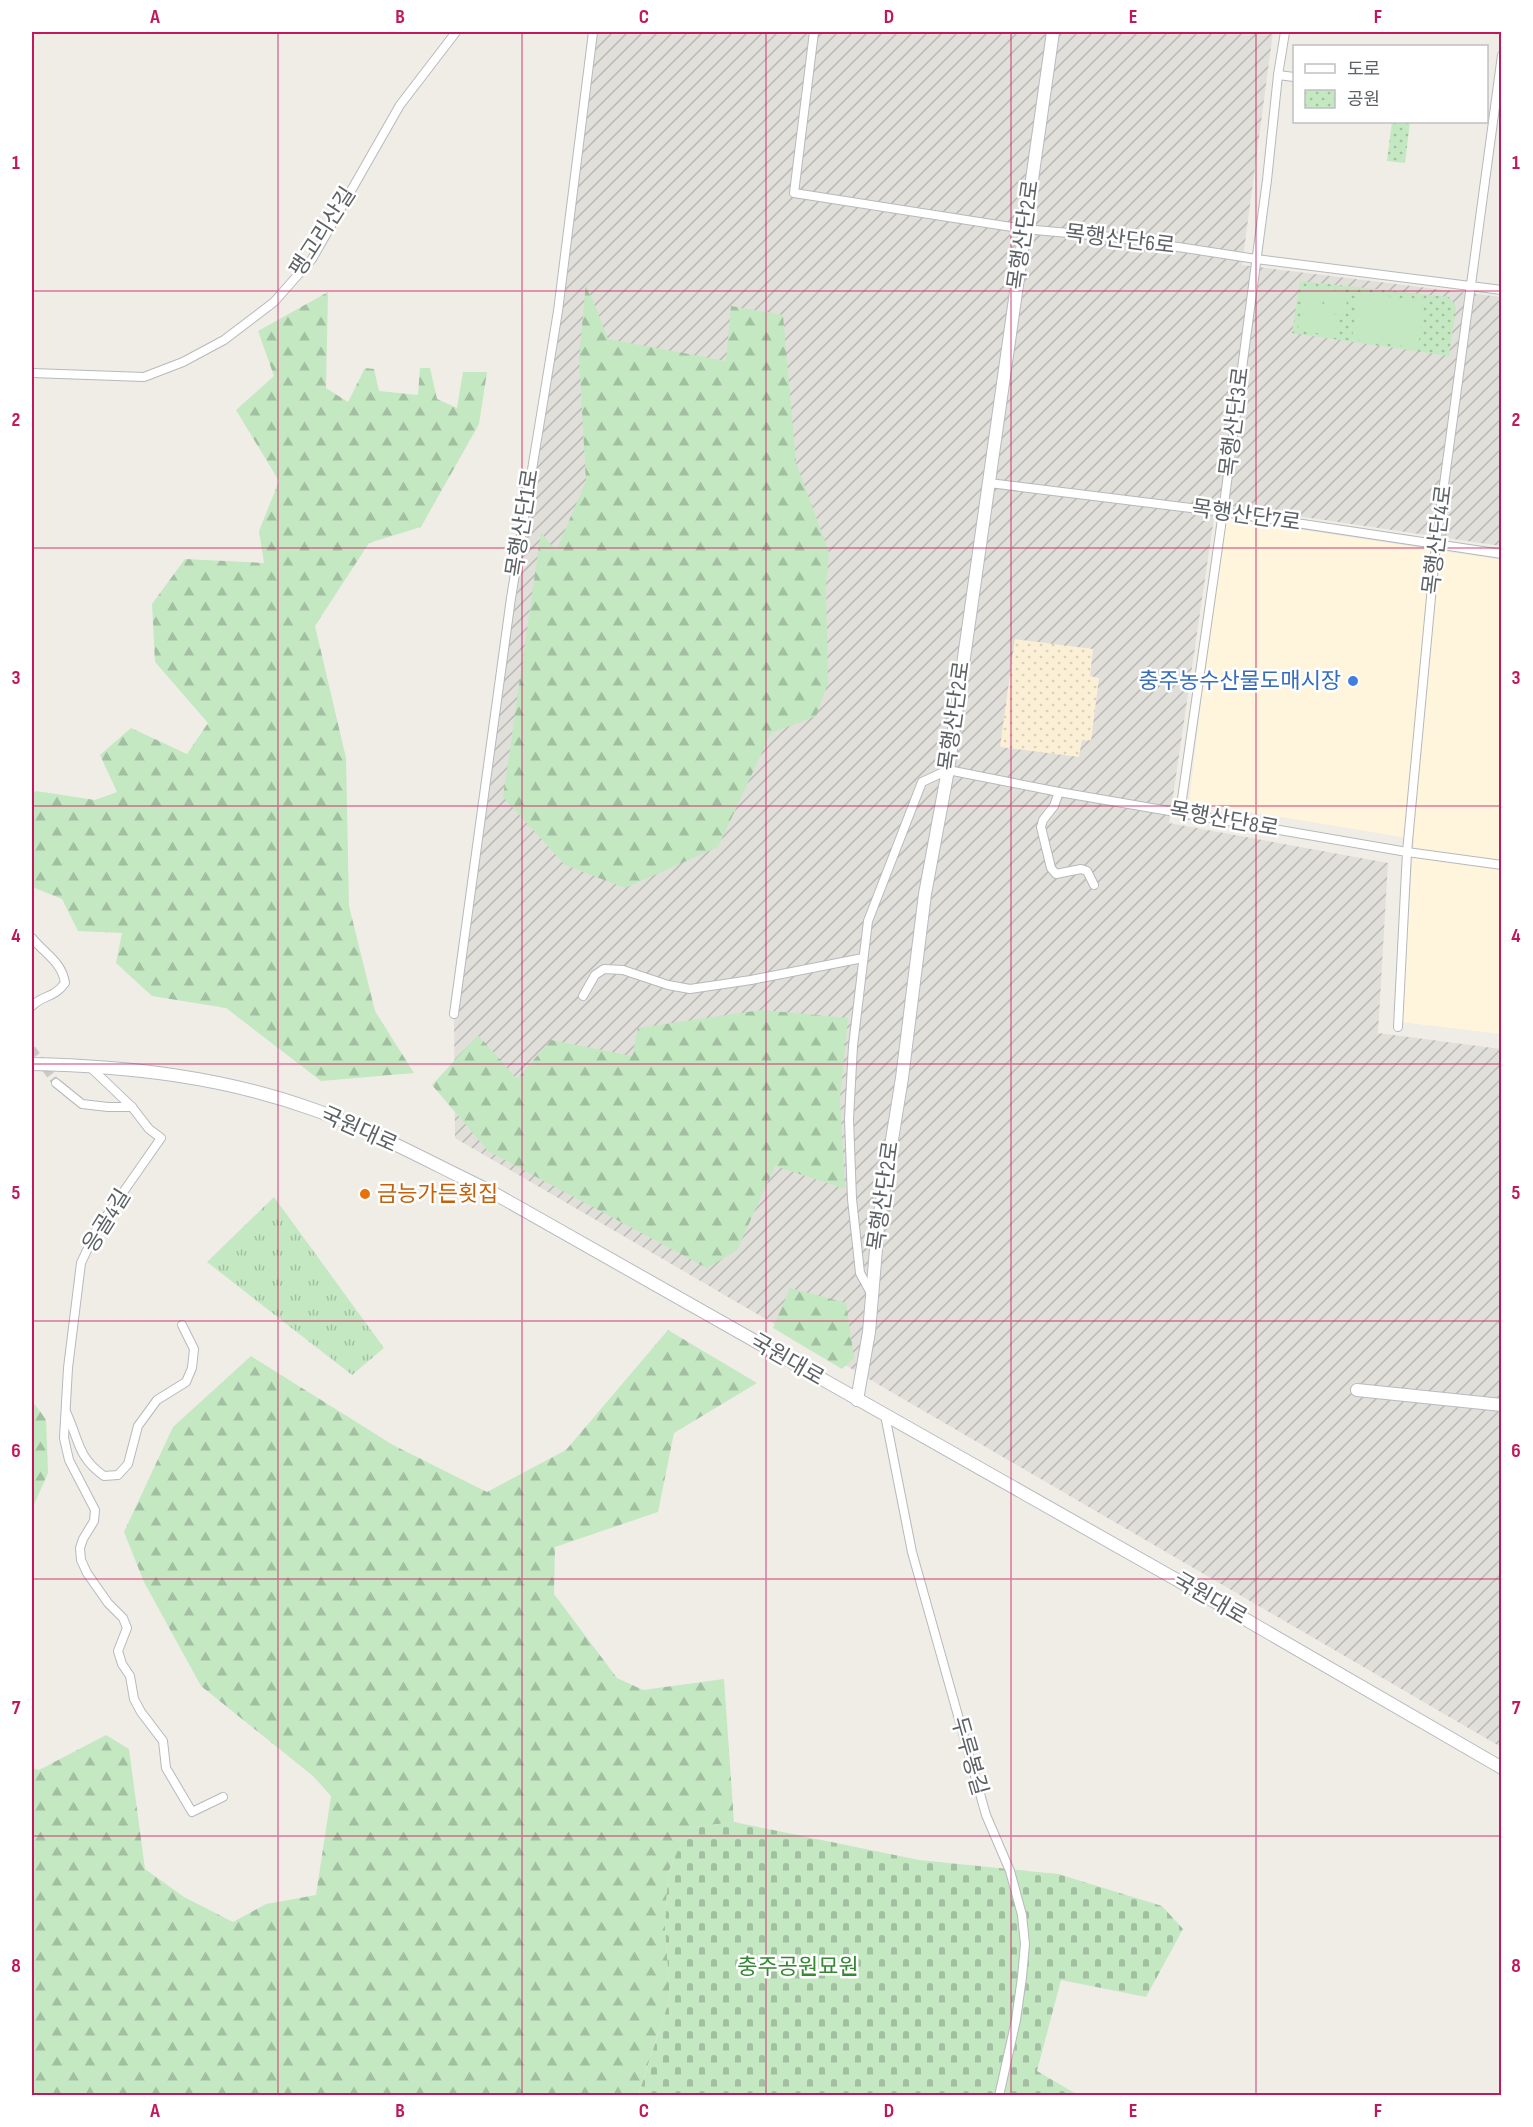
<svg xmlns="http://www.w3.org/2000/svg" width="1533" height="2127" font-family="'Sofia Sans Condensed','Noto Sans KR',sans-serif">
  <style>
    .commercial { fill: #fff4dc }
    .industrial { fill: url(#industrial-furrows) }
    .grass { fill: url(#grass-tufts) }
    .forest { fill: url(#forest-firs) }
    .sand { fill: url(#sand-dots) }
    .cemetery { fill: url(#cemetery-stones) }
    .park { fill: url(#park-dots) }
    .garden { fill: #c4e8c2 }
    .lines { fill: none; stroke-linecap: round; stroke-linejoin: round }
    .street-tunnel { stroke: #cbcac6; stroke-width: 8; stroke-dasharray: 8 4; stroke-linecap: butt }
    .street-casing { stroke: #b6b9bc; stroke-width: 10 }
    .secondary-casing { stroke: #b7bbc0; stroke-width: 14 }
    .street { stroke: #fff; stroke-width: 8 }
    .secondary { stroke: #fff; stroke-width: 12 }
    .grid { fill: none; stroke: #c2185b; stroke-width: 1.5; stroke-opacity: 0.55 }
    .shop-dot { fill: #3f7fe0; stroke: #fff; stroke-width: 2 }
    .food-dot { fill: #e8710a; stroke: #fff; stroke-width: 2 }
    .labels { text-anchor: middle; dominant-baseline: central; stroke-width: 5; stroke-linejoin: round; paint-order: stroke }
    .street-label { font-size: 22px; fill: #5d6266; stroke: #fff }
    .shop-label { font-size: 22px; fill: #366cbe; stroke: #fff; text-anchor: end }
    .food-label { font-size: 22px; fill: #c56008; stroke: #fff; text-anchor: start }
    .park-label { font-size: 22px; fill: #358733; stroke: #fff }
    .neatline { fill: none; stroke: #c2185b; stroke-width: 2 }
    .grid-label { font-size: 20px; text-anchor: middle; font-weight: bold; fill: #c2185b }
  </style>
  <defs>
    <pattern id="industrial-furrows" width="10" height="10" patternUnits="userSpaceOnUse" patternTransform="scale(1.5)"><rect width="10" height="10" fill="#e1dfda"/><path d="M-1 1l2-2M0 10L10 0M9 11l2-2" fill="none" stroke="#bab8b5"/></pattern>
    <pattern id="grass-tufts" width="24" height="20" patternUnits="userSpaceOnUse" patternTransform="scale(1.5)"><rect width="24" height="20" fill="#c4e8c2"/><path d="M3 7l-1-3M5 7V3M7 7l1-3M15 17l-1-3M17 17v-4M19 17l1-3" fill="none" stroke="#a2bfa1"/></pattern>
    <pattern id="forest-firs" width="22" height="20" patternUnits="userSpaceOnUse" patternTransform="scale(1.5)"><rect width="22" height="20" fill="#c4e8c2"/><path d="M5 1l3.5 6h-7zM16 11l3.5 6h-7z" fill="#a2bfa1"/></pattern>
    <pattern id="sand-dots" width="8" height="8" patternUnits="userSpaceOnUse" patternTransform="scale(1.5)"><rect width="8" height="8" fill="#fbf0d5"/><path d="M2 2h.1M6 6h.1" fill="none" stroke="#dad0ba" stroke-width="1.8" stroke-linecap="round"/></pattern>
    <pattern id="cemetery-stones" width="16" height="16" patternUnits="userSpaceOnUse" patternTransform="scale(1.5)"><rect width="16" height="16" fill="#c4e8c2"/><path d="M2 7V4a2 2 0 0 1 4 0v3zM10 15v-3a2 2 0 0 1 4 0v3z" fill="#a2bfa1"/></pattern>
    <pattern id="park-dots" width="8" height="8" patternUnits="userSpaceOnUse" patternTransform="scale(1.5)"><rect width="8" height="8" fill="#c4e8c2"/><path d="M2 2h.1M6 6h.1" fill="none" stroke="#a2bfa1" stroke-width="1.8" stroke-linecap="round"/></pattern>
  </defs>
  <rect width="100%" height="100%" fill="#f0ede6"/>
  <!-- commercial -->
  <polygon class="commercial" points="1223,518 1501,560 1501,1034 1401,1022 1414,839 1189,802"/>
  <!-- industrial -->
  <polygon class="industrial" points="588,32 1273,32 1242,265 1501,297 1501,546 1216,504 1169,823 1388,863 1378,1033 1501,1049 1501,1747 455,1138 454,1014 561,292"/>
  <!-- grass -->
  <polygon class="grass" points="274,1197 384,1348 352,1375 207,1262"/>
  <!-- forest -->
  <g class="forest">
    <polygon points="586,283 608,339 726,361 731,306 783,315 796,463 829,552 826,585 828,683 816,716 771,733 718,847 625,888 565,865 503,797 541,532 556,551 586,481 579,358"/>
    <polygon points="328,292 326,388 348,402 365,368 374,369 379,391 418,395 420,368 430,368 437,399 457,408 463,372 487,372 479,424 421,527 369,543 315,626 346,758 349,906 375,1011 414,1073 321,1081 226,1008 152,996 116,963 122,933 78,931 62,899 32,887 32,794 36,791 95,800 117,792 100,755 131,728 187,754 208,723 155,662 152,604 185,559 264,563 259,531 279,481 236,410 274,376 258,331"/>
    <polygon points="761,1010 848,1018 840,1098 845,1189 775,1166 737,1250 707,1268 488,1151 432,1085 478,1035 517,1079 551,1040 632,1056 638,1028"/>
    <polygon points="790,1288 846,1303 854,1358 842,1369 773,1328"/>
    <polygon points="668,1330 757,1383 674,1433 658,1512 555,1547 554,1594 617,1678 643,1690 724,1679 734,1822 688,1828 668,1873 665,1927 670,1998 638,2095 32,2096 32,1768 39,1770 106,1735 129,1749 145,1869 184,1897 233,1922 266,1904 316,1895 331,1796 313,1776 201,1686 144,1582 124,1532 173,1427 251,1356 393,1445 487,1492 566,1450"/>
    <polygon points="32,1401 46,1419 48,1473 32,1509"/>
  </g>
  <!-- sand -->
  <polygon class="sand" points="1015,639 1093,649 1090,676 1099,678 1091,741 1082,740 1079,757 1000,747"/>
  <!-- cemetery -->
  <polygon class="cemetery" points="734,1822 919,1860 1058,1874 1162,1906 1183,1929 1146,1997 1061,1980 1037,2071 1078,2095 638,2096 670,1998 665,1927 668,1874 687,1828"/>
  <!-- park -->
  <g class="park">
    <polygon points="1392,122 1410,122 1405,163 1387,161"/>
    <polygon points="1300,281 1449,297 1456,306 1449,356 1292,333"/>
  </g>
  <!-- garden -->
  <g class="garden">
    <polygon points="1305,286 1325,289 1321,312 1323,313 1326,289 1348,292 1345,315 1328,313 1339,315 1335,336 1298,330"/>
    <polygon points="1358,292 1424,301 1418,348 1352,339"/>
  </g>
  <g class="lines">
    <!-- street-tunnel -->
    <polyline class="street-tunnel" points="32,1049 56,1083"/>
    <!-- street casing -->
    <g class="street-casing">
      <g id="street">
        <polyline points="814,32 794,193 1024,229 1113,237 1256,259 1502,290"/>
        <polyline points="1278,75 1294,77"/>
        <polyline points="32,373 144,377 183,362 224,340 274,302 312,259 400,105 456,32"/>
        <polyline points="989,483 1223,512 1502,554"/>
        <polyline points="1059,792 1054,806 1043,820 1041,827 1051,868 1056,874 1081,869 1087,871 1094,885"/>
        <polyline points="1180,813 1223,512 1267,180 1278,75 1285,32"/>
        <path d="M32 938C45 954 62 962 65 983 53 999 44 994 32 1006"/>
        <polyline points="583,996 595,975 604,969 623,970 668,985 690,989 751,980 863,958"/>
        <polyline points="454,1014 511,598 558,311 593,32"/>
        <polyline points="1398,1027 1407,852 1436,544 1502,55"/>
        <polyline points="90,1067 132,1107 149,1129 161,1138 96,1231 81,1263 68,1368 64,1438 69,1460 95,1510 94,1521 83,1539 80,1548 81,1560 87,1573 108,1603 123,1618 127,1628 118,1651 122,1664 130,1676 134,1699 141,1712 163,1741 166,1768 192,1812 223,1797"/>
        <polyline points="56,1083 82,1104 108,1107 132,1107"/>
        <polyline points="872,1295 860,1273 852,1199 849,1119 853,1046 868,921 922,782 948,770 1059,792 1407,852 1502,865"/>
        <path d="M66 1412C79 1439 77 1457 104 1476L118 1475 128 1464 138 1426 157 1400 186 1382 192 1368 194 1349 182 1325"/>
        <polyline points="885,1415 912,1552 986,1815 1010,1871 1022,1915 1025,1944 1022,1977 1016,2020 999,2096"/>
      </g>
    </g>
    <!-- secondary casing -->
    <g class="secondary-casing">
      <g id="secondary">
        <path d="M32 1064C128 1066 224 1077 315 1110 374 1131 433 1164 490 1191L1200 1593 1502 1768"/>
        <polyline points="1357,1390 1502,1405"/>
        <polyline points="857,1400 869,1332 878,1226 902,1078 925,894 948,770 1053,32"/>
      </g>
    </g>
    <!-- street -->
    <use href="#street" class="street"/>
    <!-- secondary -->
    <use href="#secondary" class="secondary"/>
  </g>
  <!-- grid -->
  <path class="grid" d="M278 32V2096M522 32V2096M766 32V2096M1011 32V2096M1256 32V2096M32 291H1502M32 548H1502M32 806H1502M32 1064H1502M32 1321H1502M32 1579H1502M32 1836H1502"/>
  <!-- markers -->
  <circle class="shop-dot" cx="1353" cy="681" r="6"/>
  <circle class="food-dot" cx="365" cy="1194" r="6"/>
  <g class="labels">
    <!-- street labels -->
    <g class="street-label">
      <text transform="translate(323 232) rotate(-57)">팽고리산길</text>
      <text transform="translate(1024 235) rotate(-82)">목행산단2로</text>
      <text transform="translate(1120 240) rotate(7)">목행산단6로</text>
      <text transform="translate(1235 422) rotate(-83)">목행산단3로</text>
      <text transform="translate(1246 516) rotate(8)">목행산단7로</text>
      <text transform="translate(523 523) rotate(-81)">목행산단1로</text>
      <text transform="translate(1438 540) rotate(-83)">목행산단4로</text>
      <text transform="translate(955 716) rotate(-82)">목행산단2로</text>
      <text transform="translate(1224 820) rotate(10)">목행산단8로</text>
      <text transform="translate(359 1130) rotate(24)">국원대로</text>
      <text transform="translate(884 1196) rotate(-82)">목행산단2로</text>
      <text transform="translate(107 1221) rotate(-58)">응골4길</text>
      <text transform="translate(787 1360) rotate(30)">국원대로</text>
      <text transform="translate(1210 1599) rotate(30)">국원대로</text>
      <text transform="translate(969 1756) rotate(74)">두루봉길</text>
    </g>
    <!-- shop labels -->
    <g class="shop-label">
      <text x="1341" y="681">충주농수산물도매시장</text>
    </g>
    <!-- food labels -->
    <g class="food-label">
      <text x="377" y="1194">금능가든횟집</text>
    </g>
    <!-- park labels -->
    <g class="park-label">
      <text x="798" y="1967">충주공원묘원</text>
    </g>
  </g>
  <!-- border -->
  <rect width="1533" height="2127" fill="none" stroke="#ffffff" stroke-width="66"/>
  <!-- legend -->
  <rect x="1293" y="45" width="195" height="78" fill="#ffffff" stroke="#bec0c2" stroke-width="1.5"/>
  <rect x="1305" y="64" width="30" height="9" fill="#ffffff" stroke="#bec0c2" stroke-width="1.5"/>
  <text x="1347" y="75" font-size="18" fill="#5d6266">도로</text>
  <rect x="1305" y="90" width="30" height="18" fill="url(#park-dots)" stroke="#bec0c2" stroke-width="1.5"/>
  <text x="1347" y="105" font-size="18" fill="#5d6266">공원</text>
  <rect x="33" y="33" width="1467" height="2061" class="neatline"/>
  <g class="grid-label">
    <text x="155" y="23">A</text>
    <text x="400" y="23">B</text>
    <text x="644" y="23">C</text>
    <text x="889" y="23">D</text>
    <text x="1133" y="23">E</text>
    <text x="1378" y="23">F</text>
    <text x="16" y="169">1</text>
    <text x="1516" y="169">1</text>
    <text x="16" y="426">2</text>
    <text x="1516" y="426">2</text>
    <text x="16" y="684">3</text>
    <text x="1516" y="684">3</text>
    <text x="16" y="942">4</text>
    <text x="1516" y="942">4</text>
    <text x="16" y="1199">5</text>
    <text x="1516" y="1199">5</text>
    <text x="16" y="1457">6</text>
    <text x="1516" y="1457">6</text>
    <text x="16" y="1714">7</text>
    <text x="1516" y="1714">7</text>
    <text x="16" y="1972">8</text>
    <text x="1516" y="1972">8</text>
    <text x="155" y="2117">A</text>
    <text x="400" y="2117">B</text>
    <text x="644" y="2117">C</text>
    <text x="889" y="2117">D</text>
    <text x="1133" y="2117">E</text>
    <text x="1378" y="2117">F</text>
  </g>
</svg>
